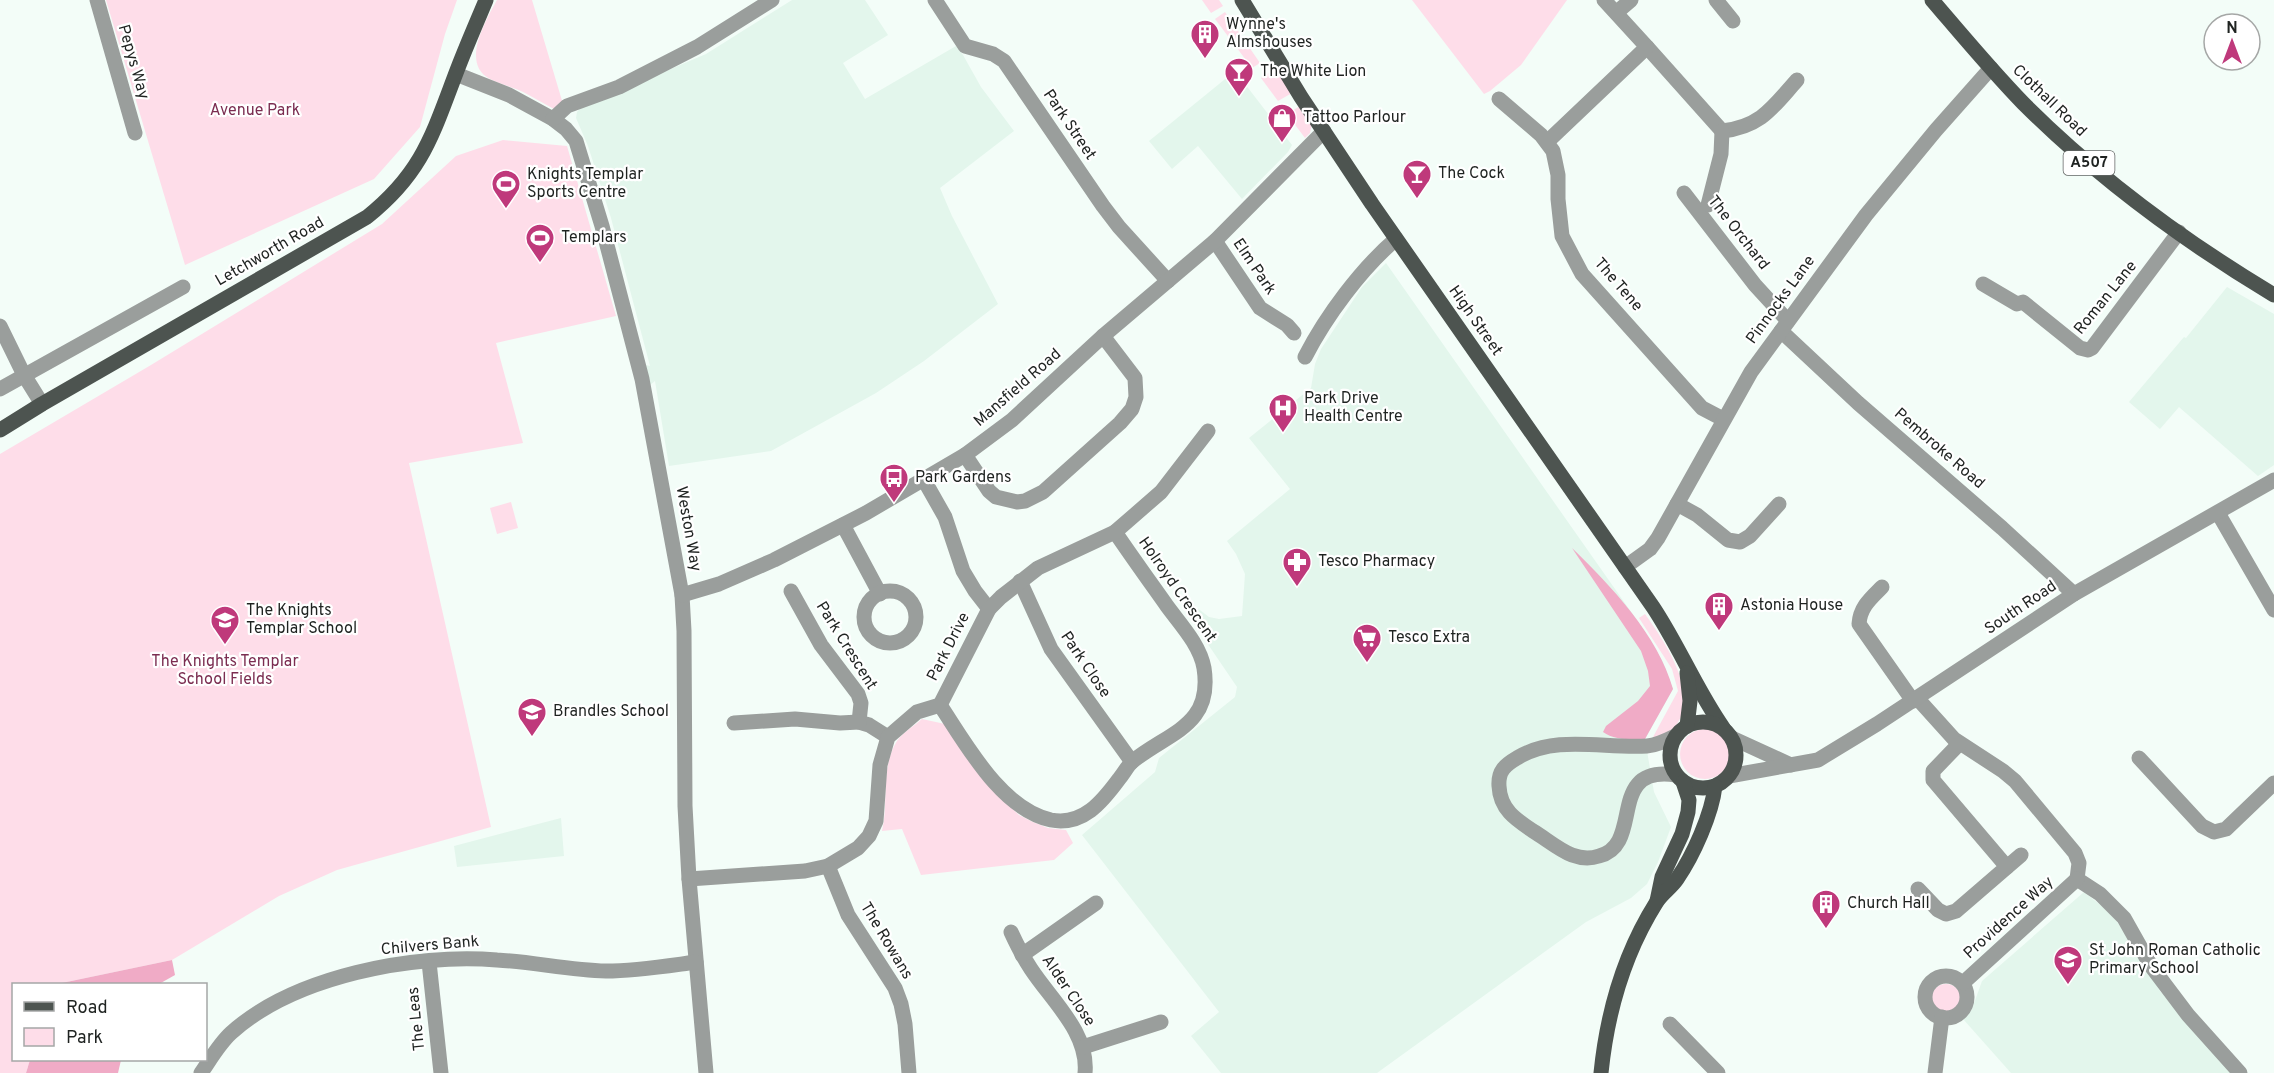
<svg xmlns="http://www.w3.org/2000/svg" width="2274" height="1073" font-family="Overpass,sans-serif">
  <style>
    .built { fill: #e3f6ec }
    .green { fill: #fedde9 }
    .forest { fill: #f0abc6 }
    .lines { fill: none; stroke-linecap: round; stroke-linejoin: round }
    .minor { stroke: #9a9e9c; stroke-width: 15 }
    .major { stroke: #4d5450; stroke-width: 15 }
    .labels { text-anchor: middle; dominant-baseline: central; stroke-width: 4.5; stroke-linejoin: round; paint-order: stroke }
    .shield { fill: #fff; stroke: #626564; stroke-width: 1.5 }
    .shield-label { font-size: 15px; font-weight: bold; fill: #1f2321 }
    .poi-label { font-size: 16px; fill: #1f2321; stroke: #fff; text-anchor: start }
    .street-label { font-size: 16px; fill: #1f2321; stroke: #fff }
    .park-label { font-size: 16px; fill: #7b2d51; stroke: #fff }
  </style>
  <rect width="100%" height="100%" fill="#f3fdf8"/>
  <!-- built -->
  <g class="built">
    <polygon points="792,0 865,0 888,35 843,63 865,99 956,46 963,55 981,87 1014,131 940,188 952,216 998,304 924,361 876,393 771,451 669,466 655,381 650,385 645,365 650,366 611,218 588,146 576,118 577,112 581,107 706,54"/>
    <polygon points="1235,71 1292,145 1288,152 1242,199 1198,146 1172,169 1149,141"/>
    <polygon points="1386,263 1641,626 1663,662 1673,689 1645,739 1654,792 1671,827 1658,862 1647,884 1631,898 1586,922 1377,1073 1221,1073 1191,1036 1219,1012 1082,835 1155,772 1159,758 1235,697 1237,687 1184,609 1192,604 1209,617 1219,619 1242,616 1245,574 1236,554 1227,541 1290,489 1249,438 1311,388 1315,364 1321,349 1362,287"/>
    <polygon points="2227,287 2274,314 2274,465 2258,476 2179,407 2160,429 2129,402 2184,337 2186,338"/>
    <polygon points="561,818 564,856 457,867 454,846"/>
    <polygon points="2084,892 2113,915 2160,991 2233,1073 2011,1073 1963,1019 1972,1009 1982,981"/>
  </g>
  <!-- green -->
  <g class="green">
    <polygon points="106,0 457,0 445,34 420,127 374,179 185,265"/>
    <path d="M497 0H532L563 104 554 109C544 104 535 98 525 93 514 87 501 85 490 79 460 64 486 20 497 0Z"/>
    <polygon points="1202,0 1219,0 1223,6 1211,13"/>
    <polygon points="1412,0 1567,0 1521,65 1490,91 1484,94"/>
    <polygon points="1225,12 1260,63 1252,68 1215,19"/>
    <polygon points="1276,68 1292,93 1278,101 1261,78"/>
    <polygon points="1300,106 1312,124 1310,133 1305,138 1287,114"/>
    <polygon points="503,140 567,146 616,316 496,343 523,443 409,463 491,827 337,870 279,896 172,960 57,984 14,984 14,1060 30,1060 26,1073 0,1073 0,454 151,365 382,224 456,156"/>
    <polygon points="511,502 518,528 497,534 490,508"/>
    <path d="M1645 614C1663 639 1700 693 1677 724 1672 731 1662 735 1654 739L1653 737 1678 691 1672 669 1639 618Z"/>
    <path d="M922 719 945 724 1006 803 1019 815 1033 822 1048 828 1066 830 1073 843 1054 860 921 875 902 829 882 831C889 803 880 767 897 741 903 732 914 726 922 719Z"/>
    <circle cx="1705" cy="754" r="25"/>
    <circle cx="1946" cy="999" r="15"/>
  </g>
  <!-- forest -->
  <g class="forest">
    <path d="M1572 548C1611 586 1658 635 1673 689L1645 739C1632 740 1614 740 1603 732L1606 726 1638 701 1650 686 1648 671 1641 651Z"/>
    <polygon points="172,960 175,975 159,984 57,984"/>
    <polygon points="30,1060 121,1060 118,1073 26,1073"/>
  </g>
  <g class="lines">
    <!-- minor -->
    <g class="minor">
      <polyline points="97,0 135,133"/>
      <polyline points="935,0 965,46 993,54 1004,61 1103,206 1119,227 1168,281"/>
      <polyline points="1716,0 1733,21"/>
      <polyline points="1617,12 1631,0"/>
      <path d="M1647 47 1722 131C1761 127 1773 107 1797 80"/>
      <polyline points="456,74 509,95 553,119 566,129 576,141 602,226 642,379 682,595 684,631 685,806 689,879 706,1073"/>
      <polyline points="1499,99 1541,135 1553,151 1558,175 1558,199 1562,236 1582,274 1702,408 1723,419"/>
      <polyline points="553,119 567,106 619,87 697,47 772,0"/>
      <polyline points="1547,142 1647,47 1604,0"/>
      <polyline points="1684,193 1755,285 1788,321"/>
      <polyline points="1708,205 1721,154 1722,131"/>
      <polyline points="1215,241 1260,308 1287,325 1294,333"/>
      <polyline points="1983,284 2017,304 2023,302 2080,348 2088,350 2092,348 2179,232"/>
      <polyline points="0,326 24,375 42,404"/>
      <polyline points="1781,331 1858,403 2002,528 2074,594"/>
      <path d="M1305 357C1326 316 1361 269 1396 239"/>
      <polyline points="0,389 183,287"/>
      <polyline points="965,455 989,491 996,497 1017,502 1025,501 1043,492 1120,423 1132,409 1136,397 1135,378 1103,336"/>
      <polyline points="924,480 945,517 963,571 975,591 989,609"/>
      <polyline points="1677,504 1697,515 1728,540 1740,542 1750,536 1779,504"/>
      <polyline points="2218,513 2274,610"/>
      <polyline points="843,525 880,594"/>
      <polyline points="1625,567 1650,549 1658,538 1751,372 1866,215 1936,130 1991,68"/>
      <polyline points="1020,581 1051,649 1132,762"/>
      <path d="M1882 587C1871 598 1860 607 1859 624L1913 701"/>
      <polyline points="791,591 821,645 858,694 861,703 859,722 869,725 888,737"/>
      <circle cx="890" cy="617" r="26"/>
      <polyline points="682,595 719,584 774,560 866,513 965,455 1012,420 1103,336 1215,241 1324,131"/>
      <polyline points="1917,698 1954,739 2003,771 2015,781 2075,853 2079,863 2077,879 2100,894 2124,918 2151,966 2188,1015 2240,1073"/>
      <path d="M940 705C966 744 1001 809 1051 820 1083 826 1102 802 1119 779 1124 773 1128 765 1133 761 1169 732 1213 726 1204 668 1200 645 1181 625 1167 606 1150 582 1132 557 1115 532"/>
      <polyline points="734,723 795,719 840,723 859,722"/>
      <polyline points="1732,738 1791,765"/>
      <polyline points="2139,758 2202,826 2214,832 2226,829 2274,783"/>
      <path d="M1676 775C1605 764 1645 845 1599 856 1590 859 1580 858 1572 855 1559 850 1545 838 1533 831 1515 819 1500 809 1499 786 1498 771 1505 765 1517 758 1556 734 1604 749 1647 746 1658 745 1667 740 1677 735"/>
      <polyline points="1729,776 1818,760 1877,724 2074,594 2274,480"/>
      <polyline points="828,866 848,915 895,988 901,1004 905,1024 909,1073"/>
      <polyline points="2007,867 2021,855"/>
      <polyline points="689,879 805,871 828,866 858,848 869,836 876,821 880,765 888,737 917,712 940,705 989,609 1001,597 1038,568 1115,532 1161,492 1208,431"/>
      <polyline points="1918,889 1938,910 1946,914 1956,911 2007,867 1933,780 1933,771 1959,744"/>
      <path d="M1011 932C1017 945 1023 957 1031 969 1052 1001 1089 1033 1085 1073"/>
      <polyline points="1022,955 1096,903"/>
      <polyline points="429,962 441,1073"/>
      <circle cx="1946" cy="997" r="21"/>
      <polyline points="1963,983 2077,879"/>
      <polyline points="1670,1024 1718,1073"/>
      <polyline points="1083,1047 1161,1022"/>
      <path d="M201 1073C210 1060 219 1044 231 1033 294 976 414 953 497 960 534 962 569 970 606 971 636 971 666 966 696 962"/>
      <polyline points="1935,1073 1942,1017"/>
    </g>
    <!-- major -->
    <g class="major">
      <path d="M1242 0 1301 97 1372 204 1653 607C1679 646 1697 691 1724 729"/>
      <path d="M1932 0C1962 35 1991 70 2023 103 2097 177 2184 241 2274 295"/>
      <path d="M0 430 42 404 367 217C422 173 432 136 456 73 465 49 476 24 486 0"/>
      <circle cx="1703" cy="755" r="33"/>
      <polyline points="1687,726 1690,701 1687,673"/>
      <polyline points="1657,901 1662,877 1682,834 1688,812 1689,800 1683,782"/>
      <path d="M1601 1073C1607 1014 1624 954 1656 903 1661 894 1671 888 1677 879 1693 856 1712 814 1715 786"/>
    </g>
  </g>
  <!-- icons -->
  <defs>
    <g id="building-pin" transform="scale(1.5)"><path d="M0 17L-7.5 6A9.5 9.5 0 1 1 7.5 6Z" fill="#bf397b" stroke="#fff"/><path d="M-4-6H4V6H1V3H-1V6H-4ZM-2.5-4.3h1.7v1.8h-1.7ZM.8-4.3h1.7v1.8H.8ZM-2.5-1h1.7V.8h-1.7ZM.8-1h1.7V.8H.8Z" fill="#fff"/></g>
    <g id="bar-pin" transform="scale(1.5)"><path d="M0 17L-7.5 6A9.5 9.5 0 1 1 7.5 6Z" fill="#bf397b" stroke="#fff"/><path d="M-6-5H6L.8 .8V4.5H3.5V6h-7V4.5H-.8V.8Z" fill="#fff"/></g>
    <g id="shop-pin" transform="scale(1.5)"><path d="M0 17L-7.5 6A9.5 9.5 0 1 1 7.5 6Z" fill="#bf397b" stroke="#fff"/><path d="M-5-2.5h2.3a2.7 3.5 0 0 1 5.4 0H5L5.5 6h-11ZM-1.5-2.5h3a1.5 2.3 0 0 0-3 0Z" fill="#fff"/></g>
    <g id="stadium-pin" transform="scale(1.5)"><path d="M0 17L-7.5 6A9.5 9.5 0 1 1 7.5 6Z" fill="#bf397b" stroke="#fff"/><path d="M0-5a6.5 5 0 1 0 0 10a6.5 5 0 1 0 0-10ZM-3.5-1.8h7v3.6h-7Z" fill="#fff"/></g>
    <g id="hospital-pin" transform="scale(1.5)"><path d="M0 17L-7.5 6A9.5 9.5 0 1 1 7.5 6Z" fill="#bf397b" stroke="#fff"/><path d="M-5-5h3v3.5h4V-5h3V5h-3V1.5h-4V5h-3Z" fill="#fff"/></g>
    <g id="bus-pin" transform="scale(1.5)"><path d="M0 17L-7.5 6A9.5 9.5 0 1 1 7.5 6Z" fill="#bf397b" stroke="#fff"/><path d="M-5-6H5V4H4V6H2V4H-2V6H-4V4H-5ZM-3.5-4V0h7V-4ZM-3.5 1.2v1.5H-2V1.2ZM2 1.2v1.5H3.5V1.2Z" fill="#fff"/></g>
    <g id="pharmacy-pin" transform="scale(1.5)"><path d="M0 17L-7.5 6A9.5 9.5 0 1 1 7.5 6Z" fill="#bf397b" stroke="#fff"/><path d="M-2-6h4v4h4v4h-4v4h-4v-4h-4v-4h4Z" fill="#fff"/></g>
    <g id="school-pin" transform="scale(1.5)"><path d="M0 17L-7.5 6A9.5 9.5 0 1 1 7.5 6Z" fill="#bf397b" stroke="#fff"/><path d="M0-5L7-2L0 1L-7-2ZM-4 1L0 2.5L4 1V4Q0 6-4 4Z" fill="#fff"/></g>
    <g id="supermarket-pin" transform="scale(1.5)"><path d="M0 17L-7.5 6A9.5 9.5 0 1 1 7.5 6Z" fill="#bf397b" stroke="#fff"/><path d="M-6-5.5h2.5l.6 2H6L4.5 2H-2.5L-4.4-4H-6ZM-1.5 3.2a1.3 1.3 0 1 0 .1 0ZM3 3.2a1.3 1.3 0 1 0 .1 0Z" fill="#fff"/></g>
  </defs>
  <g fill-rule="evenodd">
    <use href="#building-pin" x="1205" y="34"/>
    <use href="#bar-pin" x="1239" y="72"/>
    <use href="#shop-pin" x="1282" y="118"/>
    <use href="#bar-pin" x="1417" y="174"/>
    <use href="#stadium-pin" x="506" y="184"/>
    <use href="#stadium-pin" x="540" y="238"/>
    <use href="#hospital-pin" x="1283" y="408"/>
    <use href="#bus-pin" x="894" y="478"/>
    <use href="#pharmacy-pin" x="1297" y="562"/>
    <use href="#building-pin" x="1719" y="606"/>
    <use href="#school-pin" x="225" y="620"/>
    <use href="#supermarket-pin" x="1367" y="638"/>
    <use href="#school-pin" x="532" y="712"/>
    <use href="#building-pin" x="1826" y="904"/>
    <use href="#school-pin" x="2068" y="960"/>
  </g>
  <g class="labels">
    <!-- shield labels -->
    <rect class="shield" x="2063.5" y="151" width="51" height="24" rx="4.5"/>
    <g class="shield-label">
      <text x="2089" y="163">A507</text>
    </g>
    <!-- poi labels -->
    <g class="poi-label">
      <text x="1226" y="25">Wynne's<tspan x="1226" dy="18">Almshouses</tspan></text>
      <text x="1260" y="72">The White Lion</text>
      <text x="1303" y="118">Tattoo Parlour</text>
      <text x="1438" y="174">The Cock</text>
      <text x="527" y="175">Knights Templar<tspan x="527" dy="18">Sports Centre</tspan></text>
      <text x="561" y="238">Templars</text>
      <text x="1304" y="399">Park Drive<tspan x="1304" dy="18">Health Centre</tspan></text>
      <text x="915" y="478">Park Gardens</text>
      <text x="1318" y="562">Tesco Pharmacy</text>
      <text x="1740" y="606">Astonia House</text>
      <text x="246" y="611">The Knights<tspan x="246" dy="18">Templar School</tspan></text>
      <text x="1388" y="638">Tesco Extra</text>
      <text x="553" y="712">Brandles School</text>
      <text x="1847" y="904">Church Hall</text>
      <text x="2089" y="951">St John Roman Catholic<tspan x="2089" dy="18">Primary School</tspan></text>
    </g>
    <!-- street labels -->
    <g class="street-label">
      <text transform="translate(133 62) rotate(74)">Pepys Way</text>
      <text transform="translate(2049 101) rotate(44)">Clothall Road</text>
      <text transform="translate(1069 125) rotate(56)">Park Street</text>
      <text transform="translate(1738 233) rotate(52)">The Orchard</text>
      <text transform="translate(270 252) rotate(-30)">Letchworth Road</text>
      <text transform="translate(1254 267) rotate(56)">Elm Park</text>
      <text transform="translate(1618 285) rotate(49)">The Tene</text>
      <text transform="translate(2106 298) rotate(-51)">Roman Lane</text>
      <text transform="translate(1781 300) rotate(-54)">Pinnocks Lane</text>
      <text transform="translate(1475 321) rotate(55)">High Street</text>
      <text transform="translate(1018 388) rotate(-41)">Mansfield Road</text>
      <text transform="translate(1939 449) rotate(41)">Pembroke Road</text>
      <text transform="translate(688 529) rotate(80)">Weston Way</text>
      <text transform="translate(1177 590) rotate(55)">Holroyd Crescent</text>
      <text transform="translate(2021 608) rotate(-34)">South Road</text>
      <text transform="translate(846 646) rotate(58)">Park Crescent</text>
      <text transform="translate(949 647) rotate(-63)">Park Drive</text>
      <text transform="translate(1085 665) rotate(56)">Park Close</text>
      <text transform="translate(2009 918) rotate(-42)">Providence Way</text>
      <text transform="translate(886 941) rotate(59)">The Rowans</text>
      <text transform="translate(430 946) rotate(-5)">Chilvers Bank</text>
      <text transform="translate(1068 991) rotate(56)">Alder Close</text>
      <text transform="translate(417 1019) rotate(-96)">The Leas</text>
    </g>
    <!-- park labels -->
    <g class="park-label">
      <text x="255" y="111">Avenue Park</text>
      <text x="225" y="662">The Knights Templar<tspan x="225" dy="18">School Fields</tspan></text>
    </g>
  </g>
  <!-- legend -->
  <rect x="12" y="983" width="195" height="78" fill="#ffffff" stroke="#a5a7a6" stroke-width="1.5"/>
  <rect x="24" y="1002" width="30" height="9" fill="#4d5450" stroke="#a5a7a6" stroke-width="1.5"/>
  <text x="66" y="1013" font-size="18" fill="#1f2321">Road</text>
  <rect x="24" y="1028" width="30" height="18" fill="#fedde9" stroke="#a5a7a6" stroke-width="1.5"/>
  <text x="66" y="1043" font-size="18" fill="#1f2321">Park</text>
  <!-- north arrow -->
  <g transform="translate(2232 42)"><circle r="28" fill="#ffffff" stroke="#a5a7a6" stroke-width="1.5"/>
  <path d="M0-4.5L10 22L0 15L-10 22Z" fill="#bf397b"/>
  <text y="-9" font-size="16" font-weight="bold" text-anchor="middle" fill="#1f2321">N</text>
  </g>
</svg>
